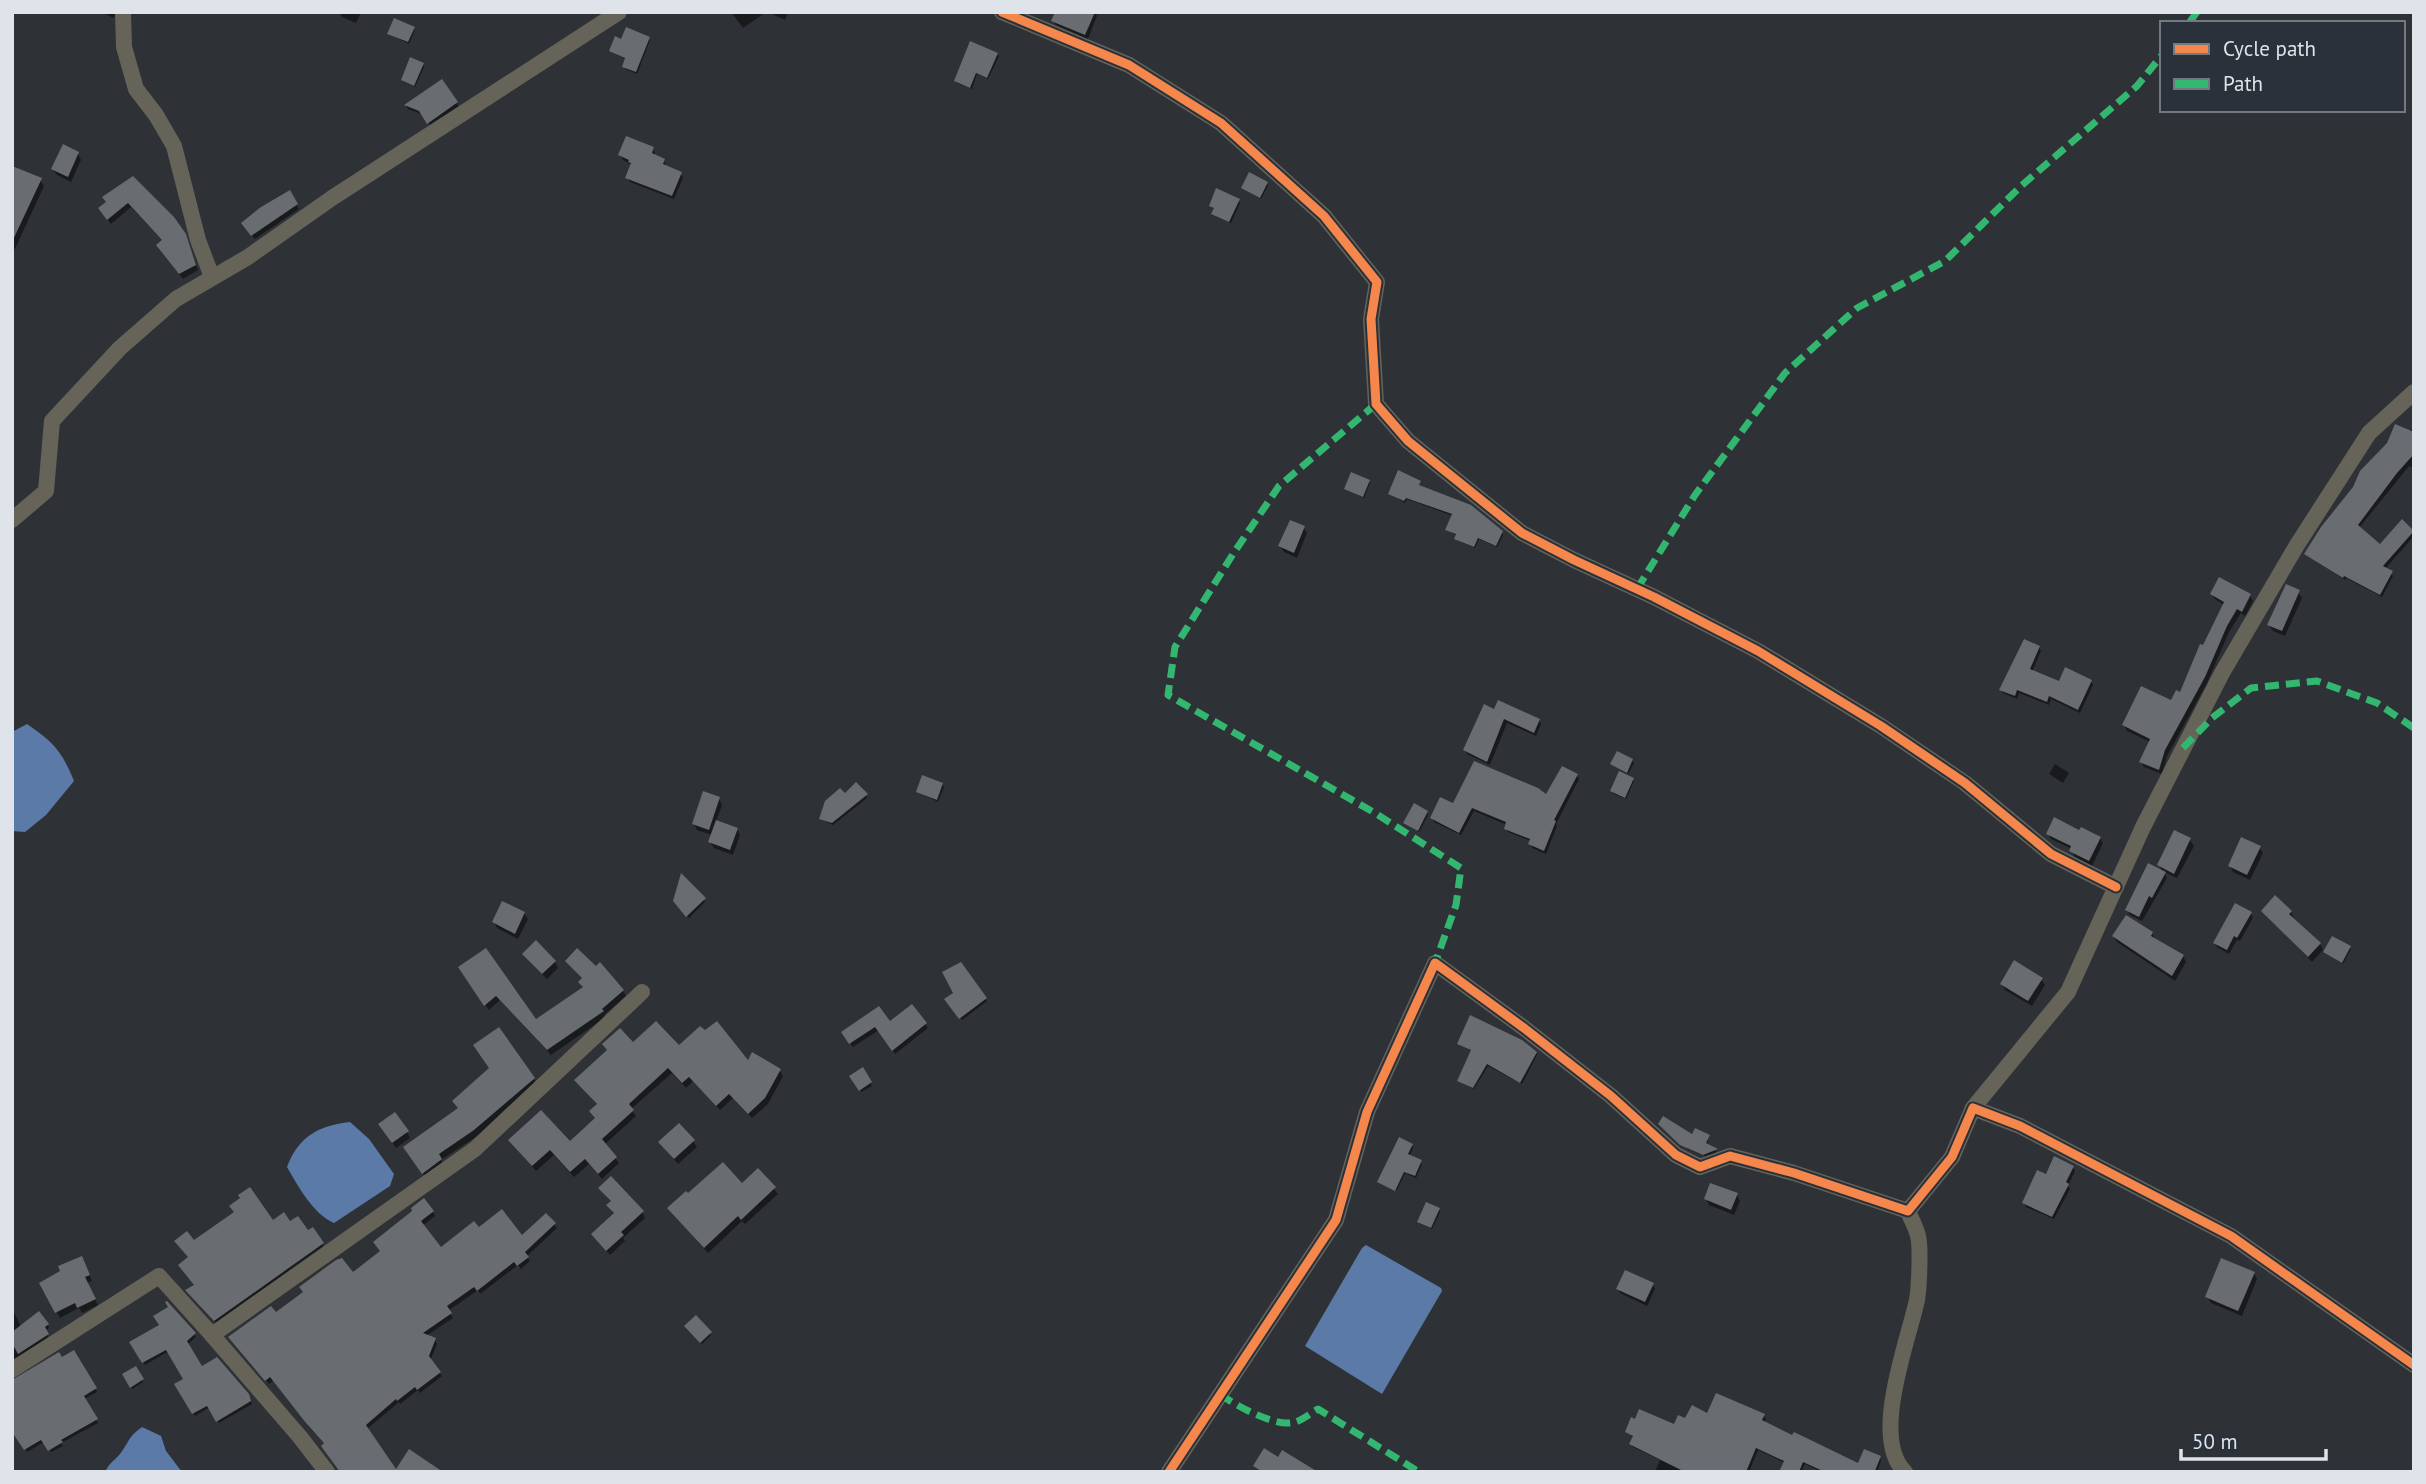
<svg xmlns="http://www.w3.org/2000/svg" width="2426" height="1484" font-family="'PT Sans',sans-serif">
  <style>
    .water { fill: #5b7aa8 }
    .shadow { fill: #0007 }
    .building { fill: #696c70 }
    .lines { fill: none; stroke-linecap: round; stroke-linejoin: round }
    .street { stroke: #666459; stroke-width: 16 }
    .quiet { stroke: #33b770; stroke-width: 7; stroke-dasharray: 14 7; stroke-linecap: butt }
    .cycleway-casing { stroke: #2a313a; stroke-width: 13 }
    .cycleway { stroke: #f5874c; stroke-width: 9 }
  </style>
  <rect width="100%" height="100%" fill="#2e3236"/>
  <!-- water -->
  <g class="water">
    <path d="M27 724C54 743 61 750 74 781L46 815 25 832 12 831V732Z"/>
    <path d="M350 1122 369 1139 394 1174 390 1186 334 1223C313 1214 298 1186 287 1167 299 1136 318 1126 350 1122Z"/>
    <polygon points="1366,1245 1441,1288 1442,1291 1382,1394 1305,1346 1362,1248"/>
    <path d="M142 1427 161 1436 166 1451 182 1472H105C109 1463 114 1461 120 1454 130 1441 127 1438 142 1427Z"/>
  </g>
  <!-- shadow -->
  <g class="shadow">
    <polygon points="101,12 116,12 114,18"/>
    <polygon points="339,12 361,12 356,23 342,17"/>
    <polygon points="731,12 766,12 743,28"/>
    <polygon points="767,12 788,12 785,20"/>
    <polygon points="1081,12 1095,12 1097,16 1088,39 1056,25 1053,21"/>
    <polygon points="413,28 415,30 409,44 389,34"/>
    <polygon points="649,38 650,40 637,74 625,69 627,60 611,51 622,41"/>
    <polygon points="997,54 999,56 988,79 977,74 972,89 957,83 956,81"/>
    <polygon points="423,64 424,67 415,87 404,82 403,80"/>
    <polygon points="442,81 459,107 431,127 424,115 408,109 406,106"/>
    <polygon points="653,149 655,153 654,156 664,160 666,167 680,173 683,178 674,199 630,182 627,177 632,165 623,160 620,155"/>
    <polygon points="78,154 81,160 71,182 57,175 53,169"/>
    <polygon points="12,168 40,180 44,186 15,249 12,247"/>
    <polygon points="133,178 188,241 198,270 183,279 161,251 163,241 131,207 111,224 103,214"/>
    <polygon points="1267,183 1268,186 1261,199 1243,188"/>
    <polygon points="289,193 299,209 255,239 246,228"/>
    <polygon points="1238,200 1240,203 1231,223 1215,216 1216,209 1211,205"/>
    <polygon points="2413,428 2414,468 2409,466 2359,528 2380,546 2402,521 2414,532 2414,536 2385,569 2393,576 2382,597 2346,578 2345,580 2306,554"/>
    <polygon points="1369,481 1370,483 1364,498 1346,489"/>
    <polygon points="1419,482 1420,487 1502,532 1503,535 1497,547 1479,539 1475,548 1458,541 1458,536 1447,530 1453,516 1407,499 1405,503 1390,494"/>
    <polygon points="1304,528 1307,533 1297,558 1284,552 1280,546"/>
    <polygon points="2298,592 2302,598 2285,636 2273,631 2269,625"/>
    <polygon points="2212,594 2250,596 2253,601 2245,616 2241,613 2229,632 2207,683 2167,756 2162,774 2144,767 2141,762 2150,742 2127,731 2124,725 2172,703 2180,694 2224,605 2215,599"/>
    <polygon points="2039,647 2041,651 2032,672 2060,683 2091,681 2093,685 2080,713 2051,699 2049,705 2019,693 2017,699 2003,693 2001,689"/>
    <polygon points="1495,711 1539,720 1541,724 1536,736 1507,723 1490,765 1467,754 1465,749"/>
    <polygon points="1632,761 1634,763 1628,774 1612,764"/>
    <polygon points="2055,764 2069,773 2063,783 2049,774"/>
    <polygon points="1577,776 1579,779 1556,824 1557,826 1546,854 1532,848 1531,841 1508,832 1506,829 1507,825 1474,811 1461,835 1434,822 1432,818 1454,806 1547,796"/>
    <polygon points="1632,779 1634,781 1626,799 1614,794 1612,791"/>
    <polygon points="942,784 944,787 938,802 918,792"/>
    <polygon points="866,795 867,798 833,825 821,819"/>
    <polygon points="719,799 722,805 716,822 737,829 740,835 733,855 714,848 710,842 712,835 697,830 694,824"/>
    <polygon points="1427,812 1428,815 1419,832 1405,823"/>
    <polygon points="2080,832 2100,838 2103,843 2092,866 2074,857 2072,849 2051,839 2048,834"/>
    <polygon points="2190,840 2194,846 2177,878 2164,872 2167,878 2142,921 2130,915 2127,910 2163,872 2159,865"/>
    <polygon points="2259,847 2263,853 2250,880 2233,872 2230,866"/>
    <polygon points="704,900 705,902 689,918 677,904"/>
    <polygon points="2263,911 2291,912 2294,918 2293,920 2320,944 2323,950 2312,962"/>
    <polygon points="524,913 528,919 518,939 497,928 494,922"/>
    <polygon points="2251,914 2253,918 2240,941 2237,940 2229,954 2217,947 2215,943"/>
    <polygon points="2152,933 2156,941 2183,956 2186,962 2175,981 2117,942 2114,937"/>
    <polygon points="2349,947 2351,949 2343,964 2325,952"/>
    <polygon points="528,960 555,962 558,968 547,979"/>
    <polygon points="567,961 623,991 626,996 604,1015 606,1017 551,1055 500,1000 489,1010 463,973 536,1021 584,989 580,982 583,979"/>
    <polygon points="961,964 987,1001 962,1020 947,1000 955,993"/>
    <polygon points="2041,979 2045,985 2032,1006 2005,990 2002,984"/>
    <polygon points="890,1024 925,1024 928,1028 895,1054 879,1030 853,1047 844,1033"/>
    <polygon points="633,1044 679,1048 748,1063 753,1055 780,1071 783,1076 768,1104 752,1118 733,1098 720,1110 693,1081 686,1088 672,1073 631,1109 636,1116 604,1145 619,1163 602,1179 589,1164 574,1177 554,1155 536,1171 511,1141 570,1143 596,1119 598,1106 577,1081"/>
    <polygon points="1459,1044 1536,1053 1537,1055 1522,1084 1488,1066 1474,1089 1459,1081 1472,1051"/>
    <polygon points="862,1069 872,1086 861,1092 851,1076"/>
    <polygon points="534,1079 537,1084 477,1136 441,1160 444,1166 426,1178 409,1153"/>
    <polygon points="1661,1127 1693,1137 1709,1136 1707,1145 1717,1152 1705,1156 1688,1149"/>
    <polygon points="384,1130 407,1132 410,1138 396,1148"/>
    <polygon points="693,1141 697,1147 678,1164 660,1143"/>
    <polygon points="1412,1145 1413,1148 1409,1157 1422,1164 1416,1178 1405,1173 1397,1190 1379,1181"/>
    <polygon points="2073,1167 2075,1171 2068,1186 2070,1189 2054,1219 2026,1207 2024,1203 2047,1176"/>
    <polygon points="758,1170 778,1194 745,1224 742,1221 708,1253 669,1209 688,1196 742,1185"/>
    <polygon points="600,1189 642,1212 645,1218 623,1238 625,1241 610,1255 593,1235 615,1215 608,1206 612,1203"/>
    <polygon points="1737,1195 1740,1201 1734,1215 1709,1205 1706,1199"/>
    <polygon points="1439,1210 1440,1212 1432,1229 1421,1224 1419,1222"/>
    <polygon points="433,1212 435,1216 422,1226 441,1250 479,1230 522,1238 546,1215 557,1228 527,1256 530,1261 521,1269 518,1265 480,1294 478,1290 448,1311 453,1318 426,1336 435,1340 437,1344 430,1361 442,1376 420,1393 418,1390 400,1404 399,1402 367,1429 396,1472 341,1472 326,1444 310,1428 274,1380 269,1384 232,1341 276,1314 352,1275 382,1252 375,1242"/>
    <polygon points="273,1222 289,1224 308,1233 313,1230 324,1247 216,1323 189,1293 195,1286 189,1258 194,1242"/>
    <polygon points="85,1264 92,1281 87,1283 98,1305 82,1313 79,1308 60,1318 41,1283"/>
    <polygon points="2254,1273 2257,1279 2242,1316 2211,1303 2207,1297"/>
    <polygon points="1653,1285 1655,1289 1647,1306 1620,1293 1618,1289"/>
    <polygon points="170,1307 196,1337 187,1345 201,1368 250,1399 252,1404 219,1423 210,1407 195,1416 177,1385 185,1380 169,1351 145,1365 131,1343 161,1325"/>
    <polygon points="12,1308 21,1327 48,1325 49,1328 45,1331 49,1338 12,1361"/>
    <polygon points="688,1329 710,1333 711,1335 702,1344"/>
    <polygon points="74,1353 97,1392 84,1399 98,1423 61,1443 63,1446 51,1452 44,1442 27,1452 16,1434 12,1436 12,1411 61,1360"/>
    <polygon points="135,1368 143,1382 132,1389 124,1375"/>
    <polygon points="1708,1416 1764,1416 1766,1419 1764,1423 1859,1465 1880,1457 1881,1461 1877,1472 1822,1472 1805,1464 1801,1472 1781,1472 1785,1463 1758,1450 1749,1472 1655,1472 1660,1460 1633,1447 1631,1444 1634,1438 1627,1432 1675,1426 1686,1420"/>
  </g>
  <!-- building -->
  <g class="building">
    <polygon points="1055,12 1095,12 1085,35 1051,21"/>
    <polygon points="394,18 415,27 408,42 387,34"/>
    <polygon points="626,27 650,37 636,72 622,67 625,58 609,51 615,36 621,39"/>
    <polygon points="970,41 998,53 987,78 976,73 970,88 954,81"/>
    <polygon points="410,57 424,63 414,86 401,80"/>
    <polygon points="442,79 458,102 427,124 419,111 404,105"/>
    <polygon points="626,136 654,147 652,153 665,159 663,164 682,172 672,196 625,178 631,163 628,162 629,160 618,155"/>
    <polygon points="63,144 79,152 68,177 51,169"/>
    <polygon points="12,166 42,178 12,242"/>
    <polygon points="1249,172 1268,182 1260,198 1241,188"/>
    <polygon points="133,176 174,217 186,234 196,265 179,274 156,245 162,240 128,203 107,220 98,208 106,202 102,197"/>
    <polygon points="1216,188 1240,199 1229,222 1211,214 1214,208 1209,206"/>
    <polygon points="290,190 298,204 251,236 241,223 261,207"/>
    <polygon points="2395,424 2414,432 2414,454 2397,473 2358,525 2380,544 2402,519 2414,531 2383,566 2393,571 2380,595 2344,576 2343,578 2304,554 2321,527 2353,487 2360,471 2387,443"/>
    <polygon points="1398,470 1421,481 1419,485 1471,505 1503,531 1496,546 1478,538 1474,547 1454,539 1456,534 1445,530 1452,514 1406,498 1404,501 1388,494"/>
    <polygon points="1351,472 1370,480 1363,497 1344,489"/>
    <polygon points="1290,520 1305,526 1294,553 1278,546"/>
    <polygon points="2219,577 2251,594 2242,612 2237,609 2227,626 2205,677 2165,750 2159,770 2139,762 2150,739 2122,725 2141,686 2171,700 2176,690 2180,692 2200,644 2203,645 2224,602 2210,594"/>
    <polygon points="2286,584 2300,590 2282,631 2267,625"/>
    <polygon points="2024,639 2040,646 2030,669 2059,681 2065,667 2092,680 2078,710 2049,696 2047,702 2017,690 2015,696 1999,690"/>
    <polygon points="1498,700 1540,719 1534,733 1504,719 1487,762 1463,750 1484,704 1494,709"/>
    <polygon points="1617,751 1633,759 1627,773 1610,764"/>
    <polygon points="1474,761 1538,788 1546,794 1562,766 1578,774 1554,820 1556,821 1544,851 1528,844 1530,839 1504,829 1506,822 1472,808 1459,833 1430,818 1440,797 1453,803"/>
    <polygon points="1619,771 1634,778 1625,798 1610,791"/>
    <polygon points="922,775 943,783 937,800 916,792"/>
    <polygon points="856,782 868,794 832,823 819,819 825,801 840,788 845,793"/>
    <polygon points="703,791 720,797 709,830 692,824"/>
    <polygon points="1414,803 1428,811 1418,831 1403,823"/>
    <polygon points="2054,817 2079,830 2081,827 2101,837 2089,861 2069,851 2071,846 2046,834"/>
    <polygon points="716,820 738,828 730,850 708,842"/>
    <polygon points="2174,830 2191,838 2174,874 2157,865"/>
    <polygon points="2241,837 2261,846 2247,875 2228,866"/>
    <polygon points="2148,863 2166,872 2152,898 2149,896 2139,917 2125,910"/>
    <polygon points="681,873 706,898 686,917 673,901"/>
    <polygon points="2275,895 2292,911 2289,914 2321,943 2308,957 2261,911"/>
    <polygon points="502,901 525,912 515,934 492,922"/>
    <polygon points="2235,903 2252,912 2237,938 2234,936 2227,950 2213,943"/>
    <polygon points="2126,915 2153,932 2151,936 2184,955 2172,976 2112,936"/>
    <polygon points="2332,936 2351,946 2342,963 2323,952"/>
    <polygon points="536,940 556,961 542,974 522,954"/>
    <polygon points="486,948 536,1019 583,987 578,982 582,978 565,961 577,948 596,966 600,962 624,990 602,1009 604,1011 547,1050 496,996 484,1006 458,967"/>
    <polygon points="2014,960 2043,978 2028,1001 2000,984"/>
    <polygon points="961,962 987,998 959,1019 944,999 953,993 942,972"/>
    <polygon points="912,1004 927,1023 892,1051 875,1027 849,1044 841,1032 879,1006 890,1021"/>
    <polygon points="1470,1015 1522,1040 1537,1052 1520,1083 1487,1064 1473,1088 1457,1081 1471,1050 1457,1044"/>
    <polygon points="656,1021 679,1045 700,1026 705,1030 717,1021 748,1060 752,1052 781,1069 765,1098 748,1114 729,1094 716,1106 689,1077 682,1083 668,1068 629,1104 634,1110 602,1139 617,1157 598,1174 585,1159 570,1172 550,1150 532,1166 508,1140 541,1110 570,1141 595,1118 589,1111 597,1104 574,1080 607,1050 602,1044 620,1028 633,1042"/>
    <polygon points="499,1027 535,1078 474,1130 439,1154 442,1159 422,1174 403,1147 458,1108 452,1101 489,1068 473,1045"/>
    <polygon points="863,1067 872,1082 859,1091 849,1076"/>
    <polygon points="395,1112 409,1131 392,1143 378,1124"/>
    <polygon points="1663,1116 1692,1134 1695,1128 1710,1135 1706,1143 1718,1149 1703,1155 1680,1145 1658,1124"/>
    <polygon points="679,1123 695,1140 674,1159 658,1142"/>
    <polygon points="1399,1137 1413,1144 1408,1154 1422,1160 1415,1176 1404,1172 1395,1191 1377,1182"/>
    <polygon points="2054,1156 2074,1166 2066,1182 2069,1184 2052,1217 2022,1203 2037,1170 2046,1174"/>
    <polygon points="723,1162 742,1183 758,1168 776,1187 741,1220 738,1216 704,1248 667,1208 686,1191 688,1193"/>
    <polygon points="611,1176 644,1211 621,1232 624,1235 606,1251 591,1234 614,1213 606,1205 611,1201 598,1188"/>
    <polygon points="1710,1183 1738,1193 1731,1210 1704,1199"/>
    <polygon points="250,1187 273,1220 284,1212 290,1221 298,1216 308,1230 313,1227 324,1243 214,1321 185,1290 194,1285 178,1265 188,1257 174,1241 187,1231 194,1240 234,1212 229,1206 240,1198 238,1195"/>
    <polygon points="424,1198 434,1211 421,1221 441,1247 474,1221 479,1227 502,1209 522,1235 546,1213 556,1223 525,1252 529,1257 517,1266 514,1262 477,1291 474,1287 447,1306 452,1313 423,1333 436,1338 429,1356 441,1372 417,1390 415,1387 397,1401 396,1399 366,1425 396,1469 409,1449 443,1472 340,1472 321,1446 324,1443 306,1423 270,1377 265,1381 228,1337 271,1306 276,1312 303,1292 299,1287 336,1260 342,1258 353,1272 380,1251 373,1242 412,1211 411,1208"/>
    <polygon points="1426,1202 1440,1208 1431,1228 1417,1222"/>
    <polygon points="82,1256 90,1275 85,1277 96,1299 77,1308 75,1303 55,1313 39,1283 60,1271 58,1266"/>
    <polygon points="2221,1258 2255,1272 2238,1311 2205,1297"/>
    <polygon points="1625,1270 1654,1283 1645,1302 1616,1289"/>
    <polygon points="167,1301 196,1333 187,1341 202,1366 217,1357 249,1394 251,1401 216,1422 207,1406 192,1414 174,1384 183,1379 166,1350 142,1363 129,1342 159,1325 153,1316 168,1307 165,1302"/>
    <polygon points="39,1311 49,1324 45,1327 49,1334 18,1354 12,1343 12,1332"/>
    <polygon points="696,1315 712,1332 700,1343 684,1326"/>
    <polygon points="74,1350 97,1388 84,1396 98,1419 61,1440 63,1442 48,1451 41,1440 24,1450 12,1432 12,1380 59,1352 62,1357"/>
    <polygon points="136,1366 144,1379 130,1388 122,1374"/>
    <polygon points="1716,1393 1765,1414 1762,1420 1792,1435 1794,1432 1858,1463 1864,1449 1881,1456 1875,1471 1877,1472 1825,1472 1803,1462 1799,1472 1779,1472 1784,1461 1756,1448 1746,1472 1685,1472 1629,1444 1633,1436 1625,1432 1631,1417 1635,1419 1639,1409 1674,1424 1678,1415 1685,1418 1692,1405 1707,1413"/>
    <polygon points="1264,1448 1278,1457 1282,1450 1318,1472 1263,1472 1253,1466"/>
  </g>
  <g class="lines">
    <!-- street -->
    <g class="street">
      <polyline points="123,12 124,47 136,89 156,115 174,146 198,240 212,277"/>
      <polyline points="1002,12 1129,65 1221,123 1324,216 1377,282 1371,319 1376,404 1408,441 1522,533 1574,560 1654,597 1758,651 1881,726 1965,783 2051,854 2116,887"/>
      <polyline points="12,520 46,491 52,421 120,348 176,299 248,257 332,198 619,12"/>
      <polyline points="1973,1108 2068,992 2143,827 2222,673 2297,545 2369,433 2414,392"/>
      <polyline points="212,1335 300,1437 327,1472"/>
      <polyline points="12,1370 159,1276 212,1335 475,1149 642,992"/>
      <polyline points="1169,1472 1336,1220 1367,1112 1435,963 1524,1028 1611,1096 1676,1155 1700,1167 1730,1156 1794,1173 1908,1211 1952,1157 1973,1108 2020,1126 2231,1236 2414,1365"/>
      <path d="M1905 1472C1870 1438 1908 1342 1917 1300 1919 1288 1921 1247 1918 1236 1916 1227 1911 1219 1908 1211"/>
    </g>
    <!-- quiet -->
    <g class="quiet">
      <polyline points="2189,23 2197,12"/>
      <polyline points="1376,404 1279,486 1233,554 1175,647 1168,695 1375,813 1461,868 1456,905 1435,963"/>
      <polyline points="1637,589 1695,495 1785,373 1857,308 1945,261 2021,186 2137,86 2162,55"/>
      <polyline points="2183,748 2212,718 2251,688 2317,681 2377,703 2414,728"/>
      <path d="M1220 1394C1234 1405 1269 1423 1287 1423 1298 1424 1308 1415 1318 1409L1419 1472"/>
    </g>
    <!-- cycleway casing -->
    <g class="cycleway-casing">
      <g id="cycleway">
        <polyline points="1002,12 1129,65 1221,123 1324,216 1377,282 1371,319 1376,404 1408,441 1522,533 1574,560 1654,597 1758,651 1881,726 1965,783 2051,854 2116,887"/>
        <polyline points="1169,1472 1336,1220 1367,1112 1435,963 1524,1028 1611,1096 1676,1155 1700,1167 1730,1156 1794,1173 1908,1211 1952,1157 1973,1108 2020,1126 2231,1236 2414,1365"/>
      </g>
    </g>
    <!-- cycleway -->
    <use href="#cycleway" class="cycleway"/>
  </g>
  <!-- border -->
  <rect width="2426" height="1484" fill="none" stroke="#dfe4ea" stroke-width="28"/>
  <!-- legend -->
  <rect x="2160" y="21" width="245" height="91" fill="#2a313a" stroke="#727980" stroke-width="2"/>
  <rect x="2174" y="44" width="35" height="10" fill="#f5874c" stroke="#727980" stroke-width="2"/>
  <text x="2223" y="56" font-size="21" fill="#dfe4ea">Cycle path</text>
  <rect x="2174" y="79" width="35" height="10" fill="#33b770" stroke="#727980" stroke-width="2"/>
  <text x="2223" y="91" font-size="21" fill="#dfe4ea">Path</text>
  <!-- scale -->
  <path d="M2181 1449v10h145v-10" fill="none" stroke="#dfe4ea" stroke-width="3.5"/>
  <text x="2192" y="1449" font-size="21" fill="#dfe4ea" stroke="#2a313a" stroke-width="5" paint-order="stroke">50 m</text>
</svg>
